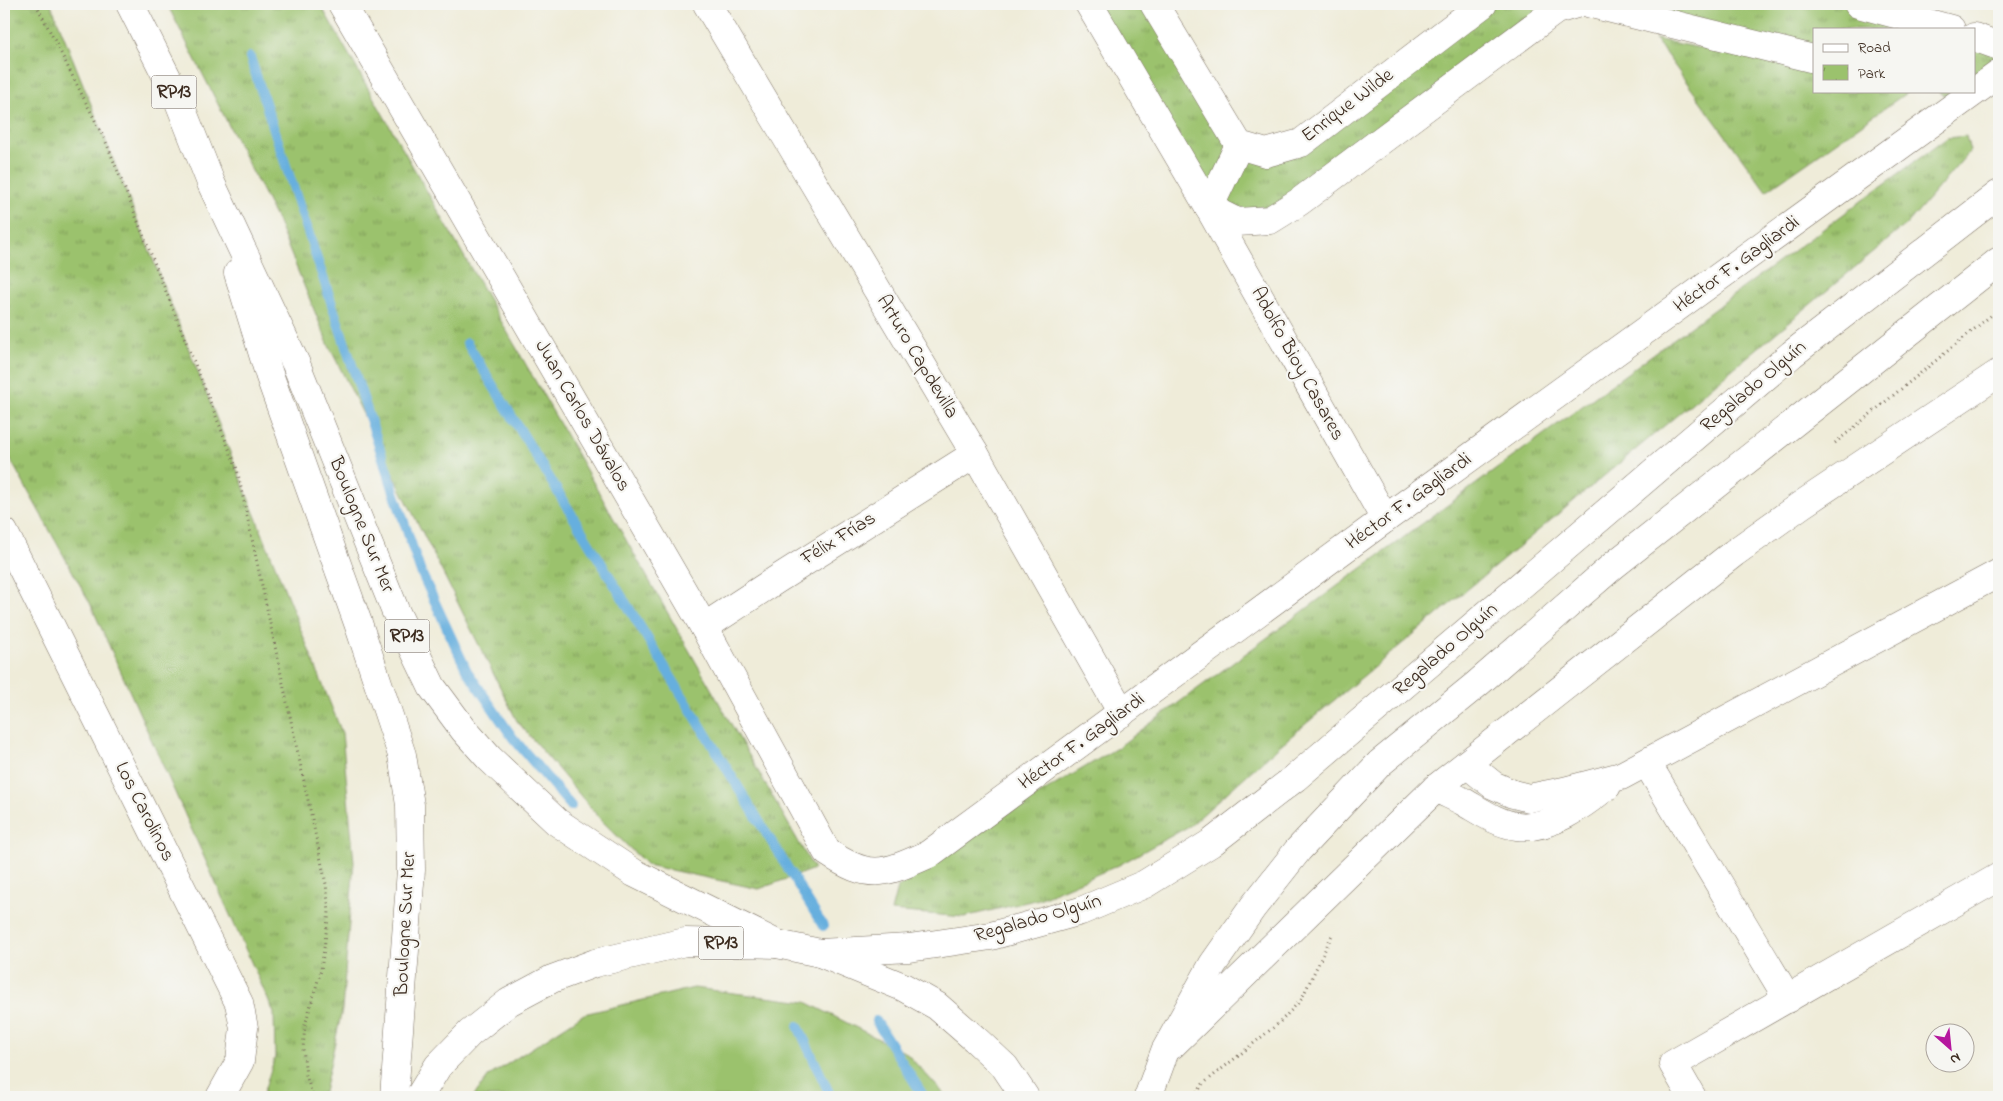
<svg xmlns="http://www.w3.org/2000/svg" width="2003" height="1101" font-family="'Indie Flower',sans-serif">
  <style>
    .grass { fill: #9bc26d; stroke: #6b7646 }
    .park { fill: url(#park-tufts); stroke: #6b7646 }
    .lines { fill: none; stroke-linecap: round; stroke-linejoin: round }
    .stream { stroke: #66afde; stroke-width: 10 }
    .street-casing { stroke: #7a6e5f; stroke-width: 29 }
    .primary-casing { stroke: #7a6e5f; stroke-width: 29 }
    .path { stroke: #7a6e5f; stroke-width: 3; stroke-dasharray: 1 4; stroke-linecap: butt }
    .street { stroke: #fff; stroke-width: 28 }
    .primary { stroke: #fff; stroke-width: 28 }
    .labels { text-anchor: middle; dominant-baseline: central; stroke-width: 4.5; stroke-linejoin: round; paint-order: stroke }
    .shield { fill: #f6f6f2; stroke: #73675e; stroke-width: 1 }
    .shield-label { font-size: 19px; font-weight: bold; fill: #3b2a1e }
    .street-label { font-size: 20px; fill: #3b2a1e; stroke: #f6f6f2 }
  </style>
  <defs>
    <pattern id="park-tufts" width="24" height="20" patternUnits="userSpaceOnUse" patternTransform="scale(1.25)"><rect width="24" height="20" fill="#9bc26d"/><path d="M3 7l-1-3M5 7V3M7 7l1-3M15 17l-1-3M17 17v-4M19 17l1-3" fill="none" stroke="#809e59"/></pattern>
  </defs>
  <rect width="100%" height="100%" fill="#f6f6f2"/>
  <filter id="ink" filterUnits="userSpaceOnUse"><feTurbulence type="fractalNoise" baseFrequency=".02" numOctaves="2"/><feDisplacementMap in="SourceGraphic" scale="10" xChannelSelector="R" yChannelSelector="G"/><feConvolveMatrix kernelMatrix="1 2 1 2 8 2 1 2 1" color-interpolation-filters="sRGB"/></filter>
  <filter id="wash" filterUnits="userSpaceOnUse"><feTurbulence type="fractalNoise" baseFrequency=".0096" numOctaves="4" result="noise"/><feDisplacementMap in="SourceGraphic" scale="20" xChannelSelector="R" yChannelSelector="G"/><feGaussianBlur stdDeviation="1.12" result="paint"/><feColorMatrix in="noise" values="0 0 0 0 0 0 0 0 0 0 0 0 0 0 0 0 0 1.4 0 .05"/><feComposite in="paint" operator="in"/></filter>
  <g filter="url(#wash)">
    <rect width="100%" height="100%" fill="#efecd9"/>
    <!-- grass -->
    <polygon class="grass" points="694,988 806,1002 906,1053 947,1097 473,1097 489,1076 584,1014"/>
    <!-- park -->
    <g class="park">
      <polygon points="4,4 51,4 342,733 354,862 342,1010 323,1097 262,1097 275,1057 274,1013 90,603 4,448"/>
      <polygon points="167,4 320,4 814,869 759,889 647,865 602,821 517,721 329,346 276,218"/>
      <polygon points="1089,4 1154,4 1238,145 1266,153 1483,4 1576,4 1270,220 1209,208"/>
      <polygon points="1591,4 1858,4 1951,29 1814,29 1814,59"/>
      <polygon points="1974,37 1999,46 1999,74 1958,105 1938,91 1974,91"/>
      <polygon points="1655,39 1814,71 1814,91 1909,91 1766,191"/>
      <polygon points="1966,136 1970,151 1907,224 1278,747 1191,825 1119,865 1039,899 964,917 891,911 897,888 1010,812 1117,748 1947,138"/>
    </g>
    <g class="lines">
      <!-- stream -->
      <g class="stream">
        <polyline points="250,57 420,570 467,671 513,738 571,806"/>
        <polyline points="467,343 823,926"/>
        <polyline points="876,1021 924,1097"/>
        <polyline points="798,1026 831,1097"/>
      </g>
    </g>
  </g>
  <g filter="url(#ink)">
    <g class="lines">
      <!-- street casing -->
      <g class="street-casing">
        <g id="street">
          <path d="M342 4 704 627 827 852C870 881 884 874 929 854L1385 519 1999 74"/>
          <polyline points="707,4 975,454 1122,713"/>
          <polyline points="1089,4 1209,208 1385,519"/>
          <polyline points="1154,4 1239,145 1266,153 1301,143 1483,4"/>
          <polyline points="1591,4 1814,59"/>
          <polyline points="1858,4 1951,29"/>
          <polyline points="1974,37 1999,46"/>
          <polyline points="1209,208 1237,222 1270,220 1299,202 1556,10 1576,4"/>
          <polyline points="1209,208 1239,145"/>
          <polyline points="4,532 239,1003 244,1028 240,1061 220,1097"/>
          <polyline points="704,627 776,580 975,454"/>
          <polyline points="1647,763 1788,999"/>
          <polyline points="1467,764 1493,785 1513,794 1529,798 1564,791 1621,776 1999,573"/>
          <path d="M1436 788C1445 793 1455 797 1464 802 1480 811 1498 824 1517 826 1550 830 1583 805 1607 786"/>
          <polyline points="1172,1045 1436,788 1734,553 1801,505 1999,373"/>
          <polyline points="1692,1097 1673,1064 1999,877"/>
        </g>
      </g>
      <!-- primary casing -->
      <g class="primary-casing">
        <g id="primary">
          <polyline points="130,4 177,97 211,183 296,364 395,610 432,687 464,730 489,758 557,822 634,873 777,944"/>
          <polyline points="238,273 269,374 358,623 402,755 410,805 411,870 394,1097"/>
          <polyline points="820,953 909,948 991,936 1081,911 1145,884 1211,843 1295,778 1792,354 1999,194"/>
          <polyline points="419,1097 438,1066 470,1033 509,1002 552,979 595,963 685,942 777,944 820,953 903,987 937,1006 975,1039 1005,1067 1025,1097"/>
          <polyline points="1148,1097 1165,1051 1213,964 1253,907 1298,850 1380,763 1477,684 1614,565 1999,261"/>
        </g>
      </g>
      <!-- path -->
      <g class="path">
        <polyline points="36,4 106,142 237,469 326,884 329,912 321,970 305,1025 303,1049 306,1075 313,1097"/>
        <polyline points="1835,443 1999,309"/>
        <polyline points="1194,1097 1203,1084 1279,1023 1301,1000 1333,933"/>
      </g>
      <!-- street -->
      <use href="#street" class="street"/>
      <!-- primary -->
      <use href="#primary" class="primary"/>
    </g>
  </g>
  <g class="labels">
    <!-- shield labels -->
    <g class="shield">
      <rect x="151.5" y="75.5" width="45" height="33" rx="4"/>
      <rect x="384.5" y="619.5" width="45" height="33" rx="4"/>
      <rect x="698.5" y="926.5" width="45" height="33" rx="4"/>
    </g>
    <g class="shield-label">
      <text x="174" y="92">RP13</text>
      <text x="407" y="636">RP13</text>
      <text x="721" y="943">RP13</text>
    </g>
    <!-- street labels -->
    <g class="street-label">
      <text transform="translate(1348 106) rotate(-37)">Enrique Wilde</text>
      <text transform="translate(1737 265) rotate(-36)">Héctor F. Gagliardi</text>
      <text transform="translate(917 357) rotate(59)">Arturo Capdevilla</text>
      <text transform="translate(1297 364) rotate(61)">Adolfo Bioy Casares</text>
      <text transform="translate(1754 387) rotate(-40)">Regalado Olguín</text>
      <text transform="translate(582 416) rotate(60)">Juan Carlos Dávalos</text>
      <text transform="translate(1409 502) rotate(-36)">Héctor F. Gagliardi</text>
      <text transform="translate(361 525) rotate(68)">Boulogne Sur Mer</text>
      <text transform="translate(839 539) rotate(-32)">Félix Frías</text>
      <text transform="translate(1446 650) rotate(-41)">Regalado Olguín</text>
      <text transform="translate(1082 742) rotate(-36)">Héctor F. Gagliardi</text>
      <text transform="translate(144 812) rotate(63)">Los Carolinos</text>
      <text transform="translate(1038 919) rotate(-16)">Regalado Olguín</text>
      <text transform="translate(406 924) rotate(-87)">Boulogne Sur Mer</text>
    </g>
  </g>
  <!-- margin -->
  <rect width="2003" height="1101" fill="none" stroke="#f6f6f2" stroke-width="20"/>
  <!-- legend -->
  <rect x="1813" y="28" width="162" height="65" fill="#f6f6f2" stroke="#aba49d"/>
  <rect x="1823" y="44" width="25" height="8" fill="#ffffff" stroke="#aba49d"/>
  <text x="1858" y="52" font-size="15" fill="#3b2a1e">Road</text>
  <rect x="1823" y="65" width="25" height="15" fill="url(#park-tufts)" stroke="#aba49d"/>
  <text x="1858" y="78" font-size="15" fill="#3b2a1e">Park</text>
  <!-- north arrow -->
  <g transform="translate(1950 1048) rotate(153)"><circle r="24" fill="#f6f6f2" stroke="#aba49d"/>
  <path d="M0-4L9 19L0 12L-9 19Z" fill="#b5179e"/>
  <text y="-8" font-size="14" font-weight="bold" text-anchor="middle" fill="#3b2a1e">N</text>
  </g>
</svg>
